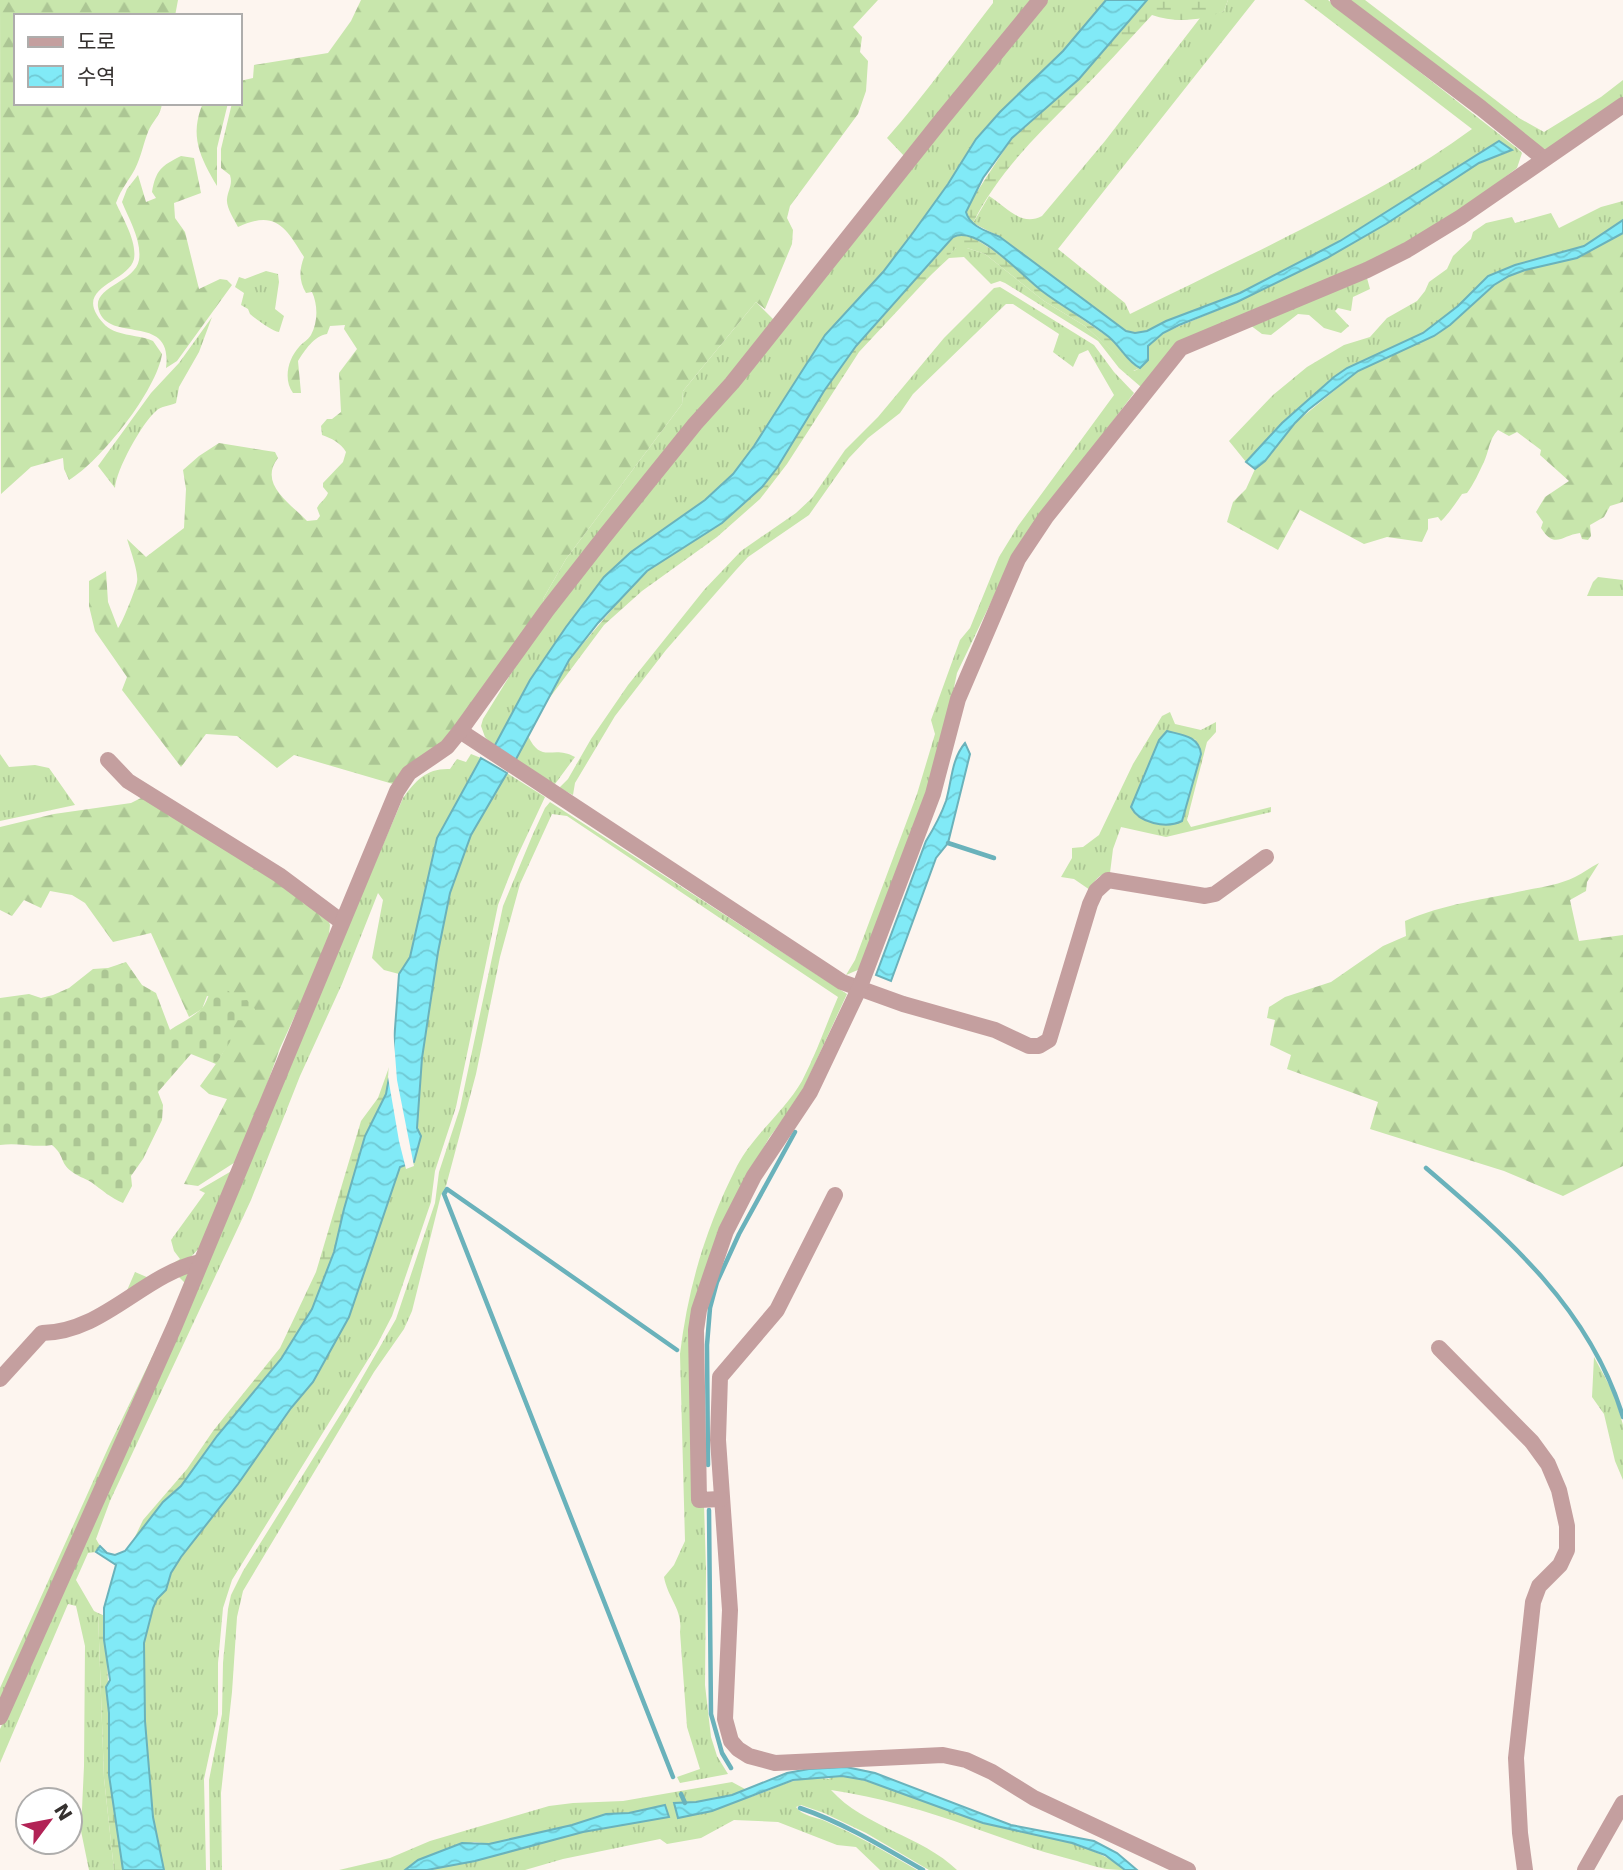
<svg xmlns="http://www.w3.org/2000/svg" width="1623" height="1870" font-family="'DejaVu Sans','Noto Sans KR',sans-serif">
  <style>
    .grass { fill: url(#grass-tufts); fill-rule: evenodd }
    .forest { fill: url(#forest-firs) }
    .wetland { fill: url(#wetland-marsh) }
    .cemetery { fill: url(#cemetery-stones) }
    .water { fill: url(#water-waves); stroke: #6ab2bb; stroke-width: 2 }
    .pier { fill: #fdf5ef }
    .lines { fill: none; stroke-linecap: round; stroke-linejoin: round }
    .stream { stroke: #6ab2bb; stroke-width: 4.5 }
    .street { stroke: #c49f9f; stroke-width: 16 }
  </style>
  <defs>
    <pattern id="grass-tufts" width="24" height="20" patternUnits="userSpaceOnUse" patternTransform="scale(1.75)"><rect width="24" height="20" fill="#c8e6ac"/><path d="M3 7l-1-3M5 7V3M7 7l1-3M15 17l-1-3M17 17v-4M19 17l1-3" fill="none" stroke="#acc694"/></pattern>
    <pattern id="forest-firs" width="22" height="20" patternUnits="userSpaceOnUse" patternTransform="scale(1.75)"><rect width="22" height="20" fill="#c8e6ac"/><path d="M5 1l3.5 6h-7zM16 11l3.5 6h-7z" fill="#acc694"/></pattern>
    <pattern id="wetland-marsh" width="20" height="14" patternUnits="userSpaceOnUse" patternTransform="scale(1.75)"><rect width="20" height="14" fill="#c8e6ac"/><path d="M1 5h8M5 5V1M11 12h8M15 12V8" fill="none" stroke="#acc694"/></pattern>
    <pattern id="cemetery-stones" width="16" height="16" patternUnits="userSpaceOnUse" patternTransform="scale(1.75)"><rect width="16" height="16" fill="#c8e6ac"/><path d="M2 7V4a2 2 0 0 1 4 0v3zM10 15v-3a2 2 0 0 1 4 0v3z" fill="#acc694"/></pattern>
    <pattern id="water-waves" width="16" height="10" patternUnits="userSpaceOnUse" patternTransform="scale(1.75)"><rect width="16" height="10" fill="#81eaf7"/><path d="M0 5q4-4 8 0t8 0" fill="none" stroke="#70c9d4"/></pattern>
  </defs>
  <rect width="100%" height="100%" fill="#fdf5ef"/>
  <!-- grass -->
  <g class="grass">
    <path d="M993 0H1036L906 158 887 138C925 95 958 48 993 3Z"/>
    <polygon points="1046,0 1106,0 1063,51 1000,112 976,139 948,184 912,234 883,272 825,335 754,446 733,474 705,500 631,552 604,577 566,627 530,680 494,747 485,737 481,726 483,719 520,659 571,589"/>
    <path d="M1228 0H1255L1058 249 1125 303 1130 314C1187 286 1245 258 1302 229 1360 199 1418 169 1472 129L1304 0H1328L1518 149 1522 153 1517 168 1475 200 1405 243 1370 261 1212 328 1141 387 1119 368 1098 341 1005 283 1000 281 991 284 964 257 949 258 918 287 956 248H967L985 254 1044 301 1085 326 1134 371 1140 368 1148 346 1163 333 1237 302 1327 258 1386 224 1479 163 1511 151 1499 141 1340 241 1249 288 1218 303 1166 321 1147 331 1135 333 1126 331 1000 237 973 223 989 196C1007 207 1021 227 1042 216L1105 141 1200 18 1224 11Z"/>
    <polygon points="1348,0 1365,0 1519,118 1544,132 1601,97 1623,80 1623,99 1547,150 1534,144"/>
    <polygon points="1623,201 1623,220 1584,246 1515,265 1488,276 1458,306 1423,333 1347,368 1334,377 1282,423 1246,462 1229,441 1273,395 1307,367 1344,345 1370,337 1387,318 1417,301 1425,291 1429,282 1447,269 1453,256 1471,239 1473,232 1486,223 1512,217 1515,223 1551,213 1559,228 1601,207"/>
    <path d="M266 271 278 274 279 282 275 309 284 316 279 332C272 331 256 319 250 314L248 309 241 305 244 293 235 287 239 277 245 279Z"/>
    <polygon points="1367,278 1370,289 1353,297 1351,311 1338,308 1335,311 1349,326 1341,333 1324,328 1309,315 1298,314 1271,335 1262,334 1250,325"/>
    <polygon points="1000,287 1094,345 1114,372 1134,393 1016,550 957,673 943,741 928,792 860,969 846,975 855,960 917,794 935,734 931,720 960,640 970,628 999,557 1018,526 1114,395 1088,350 1079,354 1073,367 1053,352 1059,334 1013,304 1006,304 913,394 900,413 868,438 849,458 809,515 748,557 736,570 666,650 615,716 575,783 573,795 559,788 568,779 591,739 628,685 704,590 741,551 796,513 812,498 845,450 878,417 944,338 994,288"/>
    <polygon points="756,302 776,322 544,608 543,599 566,559 682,404 683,391"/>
    <path d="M212 317 199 352 179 387 176 403C170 406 161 406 156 411 142 423 116 470 115 488L98 466 151 393 179 363Z"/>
    <polygon points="1598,577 1623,580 1623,596 1587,596 1593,582"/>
    <path d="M1170 712 1175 724 1201 730 1216 722V732L1207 742 1187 820 1191 827 1271 807V812L1166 837 1121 827 1113 849 1110 873C1098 874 1095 880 1090 890L1074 879 1061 877 1072 858V848L1083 847 1099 835 1133 764 1162 716ZM1167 731 1196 740 1155 752 1159 740Z"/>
    <path d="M528 736C542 765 552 744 575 757L555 784H549L515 761Z"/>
    <polygon points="0,754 9,767 35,765 49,768 75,805 0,821"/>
    <path d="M471 754 481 758 437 838 410 957 399 974 384 970 372 958 383 900 378 893 342 984 300 1076 251 1200 110 1501 96 1539 100 1546 96 1552 88 1553 76 1580 94 1611 98 1613 104 1778 114 1870H89L81 1831 84 1766 85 1646 76 1606 68 1604 0 1763V1729L36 1651 403 798C416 780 427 768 450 769L457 759 466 762Z"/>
    <polygon points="507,773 545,797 516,859 498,905 456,1107 435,1171 431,1202 392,1316 377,1345 232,1580 223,1608 218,1663 218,1714 204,1779 206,1870 164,1870 153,1817 145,1726 144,1643 153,1608 157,1599 166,1590 171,1573 181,1557 238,1484 291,1408 313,1382 349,1317 400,1167 417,1128 422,1058 438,952 450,893 471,835"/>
    <path d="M550 802 847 994 799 1098 769 1138 756 1161 703 1281 704 1504 706 1570 705 1685 711 1737 717 1756 728 1774 680 1783 677 1777 700 1769 687 1727 680 1632C683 1609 668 1599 664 1577L674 1565 685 1541 680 1354C688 1287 706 1227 737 1166 754 1134 784 1112 802 1081 816 1054 826 1025 838 997L567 816 552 814 520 884 500 957 476 1074 446 1186 441 1195 412 1311 404 1329 374 1372 243 1591 237 1617 232 1692 221 1793 222 1870H210L209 1780 222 1714 223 1663 228 1609 231 1595 243 1571 347 1404 396 1319 435 1203 439 1172 460 1108 503 906 533 834 545 808Z"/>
    <polygon points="235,1169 202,1245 189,1259 125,1295 135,1272 149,1278 180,1259 174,1251 171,1240 205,1193 199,1190"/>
    <polygon points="192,1271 0,1704 0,1688 109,1446 168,1324 185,1283 176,1274"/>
    <polygon points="1594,1357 1614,1394 1623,1425 1623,1480 1615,1461 1604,1414 1592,1397"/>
    <path d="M832 1775C885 1780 934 1808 984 1823 1032 1837 1085 1837 1125 1870 1101 1870 1095 1866 1073 1860 1038 1851 1005 1839 971 1827 927 1811 878 1797 831 1790 864 1827 922 1836 957 1870H929L866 1833 824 1813 801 1805 796 1807C802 1816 816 1817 825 1821 857 1835 886 1852 917 1870H880L856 1847 837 1845 778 1822 734 1820 701 1838 667 1844 660 1839 563 1859 525 1870H427L475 1861 583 1832 669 1817 664 1805 629 1813 606 1814 572 1825 489 1844 474 1842 418 1860 405 1870H339L390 1858 430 1841 549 1806 573 1803 623 1801 732 1782 745 1789 732 1795 696 1802 678 1818C706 1813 732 1803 759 1794 782 1785 803 1774 829 1779Z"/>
  </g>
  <!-- forest -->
  <g class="forest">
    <path d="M0 0H178L175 16H16V103H162C161 116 152 121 148 132 143 145 141 157 135 169 128 182 122 187 116 203 123 219 137 241 134 259 129 281 79 286 97 315 102 323 108 329 117 332 129 336 142 336 153 341L162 354C157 390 100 462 69 480L64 469 63 458 31 467 1 494Z"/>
    <path d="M361 0H878L853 27 862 37 860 52 868 61 866 91 858 114 790 206 787 218 793 230 792 244 765 309 756 302 683 391 682 404 566 559 543 599 544 608 454 735 393 784 294 755 277 768 237 736 206 734 181 767 122 690 127 677 95 631 89 606V581L106 571 108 602 118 628C122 624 136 588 137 582 139 573 130 549 127 539L146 557 184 528 186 489 183 470 199 456 219 443 275 452 278 458C258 484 290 503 307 521L317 520 320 516 317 508C320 502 325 500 328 493L323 487V483L343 462 346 452C341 443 331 438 322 435L321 426 327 419H332L341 412 339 373 357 349 344 329 345 325 330 326 327 334C314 336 305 350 298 361L301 393H293C283 379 288 359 299 347 302 343 308 340 311 335 318 322 318 305 312 292L306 293C299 281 299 270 304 257 286 228 276 209 238 227 234 219 226 207 227 199 228 190 233 185 230 175L221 168V149L232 103H240V81L253 78 254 65 328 53 351 21Z"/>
    <path d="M203 103H228L217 148V186C200 157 189 136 203 103Z"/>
    <path d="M181 156 194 158 201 193 174 203 175 218 185 232 199 289 220 279 227 280 232 285 177 361 166 368C174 310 105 346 98 307 95 286 135 282 139 260 142 241 129 219 122 202L127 189 138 175 146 202 156 198 152 192C156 170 161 166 181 156Z"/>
    <path d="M1623 233V502L1610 506 1604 517 1590 525 1591 536 1588 540 1582 539 1580 533C1562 535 1555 550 1541 528L1543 522 1536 512 1545 497 1569 481 1540 455 1541 450 1517 432 1509 436 1498 430C1489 439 1489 451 1484 462 1479 472 1474 484 1467 493L1462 494C1458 500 1447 516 1441 521L1438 517 1428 519V529L1422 542 1387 537 1364 544 1300 510 1278 550 1227 522 1233 502 1246 489 1255 469 1265 461 1295 423 1358 371 1434 336 1450 325 1494 285 1509 276 1525 270 1577 258Z"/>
    <path d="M149 794 327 917 330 925 328 944 280 1048 240 1159 198 1186 184 1184 227 1099 209 1094 200 1086C221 1057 237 1039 233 1001L207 996 202 1009 189 1017 151 933 113 942 85 903 72 895 50 891 41 908 24 900 12 916 0 910V827L54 814 131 803Z"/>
    <path d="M1599 863 1587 882 1586 891 1570 900 1579 941 1623 935V1166L1563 1196 1504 1171 1370 1129 1378 1102 1287 1069 1291 1055 1270 1045 1275 1020 1267 1018 1269 1007 1285 997 1331 982 1383 946 1406 936 1405 921C1443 904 1486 899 1527 890 1543 887 1561 884 1575 877 1583 873 1591 867 1599 863Z"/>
  </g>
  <!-- wetland -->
  <g class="wetland">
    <path d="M1147 0H1228L1224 11C1202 21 1175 23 1152 15 1126 43 1101 71 1074 98 1036 136 997 174 973 223 965 217 966 212 969 204L1012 138 1079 79Z"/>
    <polygon points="960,233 974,238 994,251 1024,273 1044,293 1111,339 1133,364 1140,368 1133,371 1085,326 1044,301 985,254 967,248 956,248 859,352 787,464 760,499 717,537 642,591 604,625 545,704 569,660 632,586 647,571 722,523 762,487 777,468 824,391 856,346 925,266 953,237"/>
    <polygon points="393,1056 386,1094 365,1136 344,1209 334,1252 312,1309 281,1359 217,1436 181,1486 163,1502 133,1541 143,1520 187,1469 213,1431 280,1348 316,1272 361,1121 378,1098"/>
    <path d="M98 1613 105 1616C107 1649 108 1681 109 1713 110 1733 107 1753 109 1773 113 1805 119 1837 123 1870H114L104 1778Z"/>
  </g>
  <!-- cemetery -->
  <path class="cemetery" d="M126 962 142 985 156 993 170 1030C179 1024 191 1018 199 1011 213 1000 201 988 229 991L233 1001 247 1000 255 1009V1021L235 1020 230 1042 216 1064 191 1054 158 1092 163 1105 162 1120 143 1159 131 1176 132 1186 123 1203C111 1198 102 1190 91 1182 84 1178 77 1176 71 1171 60 1163 65 1156 52 1145 34 1148 18 1142 0 1145V998L29 994 41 998 53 995 69 988 93 969 108 968Z"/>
  <!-- water -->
  <g class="water">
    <path d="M1106 0H1147L1079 79 1012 138 983 178 966 212C970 227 987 231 1000 237L1126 331 1135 333 1147 331 1166 321 1240 293 1340 241 1499 141 1512 150 1479 163 1386 224 1327 258 1237 302 1179 325 1163 333 1148 346V360L1140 368C1127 362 1121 347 1109 337 1088 320 1063 307 1042 291 1023 277 977 224 953 237L856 346 824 391 777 468 762 487 722 523 647 571 598 623 569 660 515 761 494 747 530 680 566 627 604 577 631 552 705 500 733 474 754 446 825 335 883 272 912 234 948 184 976 139 1000 112 1063 51Z"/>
    <polygon points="1623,220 1623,233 1577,258 1525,270 1509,276 1494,285 1450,325 1434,336 1358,371 1308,410 1295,423 1265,461 1255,469 1246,462 1282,423 1334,377 1347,368 1423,333 1458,306 1488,276 1515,265 1584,246"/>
    <path d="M1167 731C1182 735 1199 736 1201 754L1182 821C1166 829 1139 823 1131 807L1159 740Z"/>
    <path d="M965 743 970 754 948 843 936 858 891 981 876 975 926 841C934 828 941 815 946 801 952 781 951 760 965 743Z"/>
    <polygon points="481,758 507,773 471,835 450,893 438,952 422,1058 417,1128 421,1136 414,1162 400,1167 349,1317 313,1382 291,1408 238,1484 181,1557 171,1573 166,1590 157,1599 153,1608 144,1643 145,1721 153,1817 164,1870 123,1870 109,1775 109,1713 106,1687 110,1680 104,1640 104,1608 116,1565 96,1552 100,1546 107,1553 115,1555 125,1551 163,1502 181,1486 217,1436 281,1359 312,1309 334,1252 344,1209 365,1136 386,1094 393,1056 399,974 410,957 437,838"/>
    <polygon points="846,1767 875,1773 1011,1825 1094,1841 1117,1853 1137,1870 1125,1870 1105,1855 1072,1843 983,1823 865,1780 842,1776 793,1780 712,1811 678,1818 674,1803 696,1802 732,1795 787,1773 809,1769"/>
    <polygon points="665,1805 669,1817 583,1832 475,1861 427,1870 405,1870 418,1860 462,1843 489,1844 572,1825 606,1814 629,1813"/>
  </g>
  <!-- pier -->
  <polygon class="pier" points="392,1015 397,1080 414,1166 406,1169 399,1141 388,1077"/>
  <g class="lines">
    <!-- stream -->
    <g class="stream">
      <polyline points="948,843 994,858"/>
      <path d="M1426 1168C1509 1239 1590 1309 1623 1417"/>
      <polyline points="708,1465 707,1345 710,1308 717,1282 739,1234 795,1132"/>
      <polyline points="709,1510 711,1714 722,1753 731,1768"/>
      <polyline points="673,1777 444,1194 447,1189 677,1350"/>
      <polyline points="681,1794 685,1803"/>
      <path d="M800 1808C844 1823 883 1847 923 1870"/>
    </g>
    <!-- street -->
    <g class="street">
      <polyline points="1338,0 1481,108 1543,158"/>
      <polyline points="460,731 842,982 903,1004 995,1030 1029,1046 1039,1046 1049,1040 1090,904 1096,891 1108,880 1205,896 1215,894 1266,857"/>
      <polyline points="108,760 128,781 279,875 342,922"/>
      <polyline points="835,1195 777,1310 720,1377 718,1440 730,1610 725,1719 731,1741 738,1749 749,1756 775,1763 943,1755 966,1760 992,1772 1034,1798 1188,1870"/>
      <polyline points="1439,1348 1532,1442 1548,1464 1559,1490 1567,1526 1567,1550 1560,1565 1539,1586 1533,1602 1516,1758 1520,1833 1525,1870"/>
      <path d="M0 1379 42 1333C102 1333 144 1274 200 1262"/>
      <polyline points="721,1499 699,1500 696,1330 699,1310 716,1260 726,1231 754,1176 810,1092 859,989 933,794 958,699 1018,559 1046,517 1181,348 1367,270 1407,250 1461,217 1623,105"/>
      <polyline points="0,1717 175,1325 397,791 409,773 447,747 460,731 547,610 604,537 695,424 732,383 943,118 1040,0"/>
      <polyline points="1585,1870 1623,1803"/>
    </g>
  </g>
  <!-- legend -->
  <rect x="14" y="14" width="228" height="91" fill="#ffffff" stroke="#aeadac" stroke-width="2"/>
  <rect x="28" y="37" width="35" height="10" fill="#c49f9f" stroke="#aeadac" stroke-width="2"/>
  <text x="77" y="49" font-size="21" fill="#35312f">도로</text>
  <rect x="28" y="66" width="35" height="21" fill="url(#water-waves)" stroke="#aeadac" stroke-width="2"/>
  <text x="77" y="84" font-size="21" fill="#35312f">수역</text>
  <!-- north arrow -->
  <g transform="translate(49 1821) rotate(58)"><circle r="33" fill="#ffffff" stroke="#aeadac" stroke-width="2"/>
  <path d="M0-5L12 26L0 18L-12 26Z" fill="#b22356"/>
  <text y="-10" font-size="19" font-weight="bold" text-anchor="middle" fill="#35312f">N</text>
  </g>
</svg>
